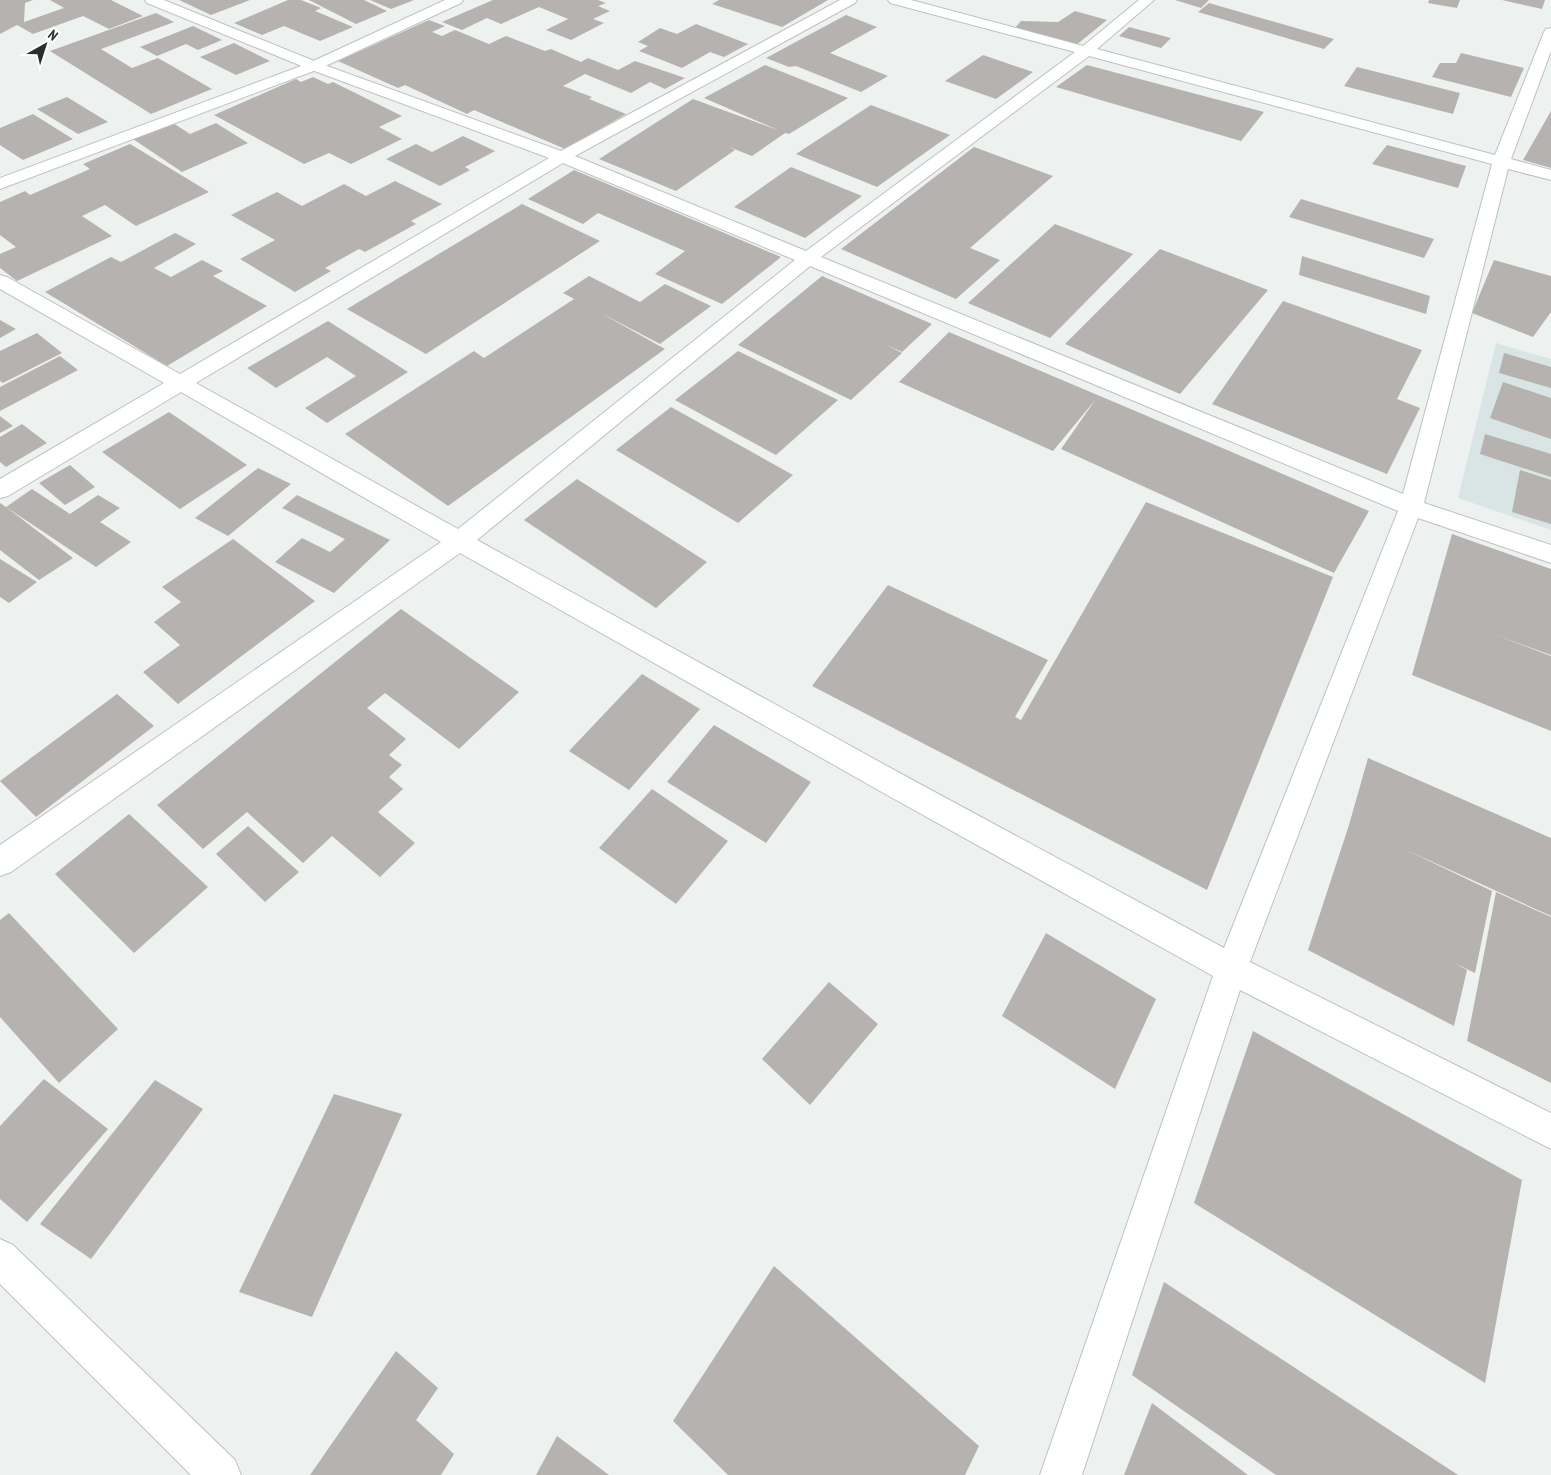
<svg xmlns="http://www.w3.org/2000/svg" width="1551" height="1475" font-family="'PT Sans Narrow',sans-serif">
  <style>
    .built { fill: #d8e5e4 }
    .building { fill: #b5b2af }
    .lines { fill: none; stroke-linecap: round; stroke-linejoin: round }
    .minor-casing { stroke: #bdc1c1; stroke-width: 2 }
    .tertiary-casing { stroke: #bdc1c1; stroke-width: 2 }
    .minor { fill: #fff; fill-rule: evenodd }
    .tertiary { fill: #fff; fill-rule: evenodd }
  </style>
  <rect width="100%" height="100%" fill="#edf2f1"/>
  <!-- built -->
  <polygon class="built" points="1496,343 1551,359 1551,530 1458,498"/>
  <!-- building -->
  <g class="building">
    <polygon points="0,0 33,0 25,3 24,22 64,8 50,0 111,0 143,16 109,29 83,16 33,34 17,25 0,34"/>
    <polygon points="179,0 250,0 211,15"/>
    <polygon points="288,0 301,0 321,8 315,11 353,27 320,41 284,26 262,35 234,23"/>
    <polygon points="309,0 364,0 387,11 356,24"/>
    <polygon points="370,0 414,0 391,9"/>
    <polygon points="493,0 598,0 606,3 598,6 610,11 593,19 604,23 571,40 546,30 568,19 539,7 501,24 487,18 462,30 442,22"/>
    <polygon points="719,0 828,0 782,27 712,4"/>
    <polygon points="1175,0 1209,0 1201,8"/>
    <polygon points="1429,0 1460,0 1457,8 1428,3"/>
    <polygon points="1502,0 1545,0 1542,9"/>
    <polygon points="1209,3 1334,39 1324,49 1198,12"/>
    <polygon points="1075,11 1107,20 1075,46 1014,29 1021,21 1058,22"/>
    <polygon points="156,13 174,22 101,49 132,68 158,58 212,89 151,114 50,51"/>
    <polygon points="846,15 877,27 830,53 888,76 861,92 796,66 789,67 766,58"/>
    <polygon points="429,20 445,26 432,32 442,36 455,30 489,44 506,36 545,51 551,49 581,62 588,58 618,70 635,61 685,78 665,89 650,82 631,93 585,74 563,86 592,97 589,99 626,114 565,149 474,110 467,114 405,85 398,88 338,61"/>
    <polygon points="696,24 748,44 724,57 710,52 682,68 639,51 648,46 638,42 660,28 677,34"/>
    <polygon points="193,26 222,40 198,50 186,44 157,56 140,47"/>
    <polygon points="1129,27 1171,38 1161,48 1119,36"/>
    <polygon points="234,43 270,61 236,75 200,57"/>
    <polygon points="1461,53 1524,68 1511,97 1432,77 1440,63 1456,63"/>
    <polygon points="983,55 1033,72 996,99 945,81"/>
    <polygon points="765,65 848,98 789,134 785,133 752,156 729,147 735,150 676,191 599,159 693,99 778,130 704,98"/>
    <polygon points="1087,65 1264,112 1241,141 1056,87"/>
    <polygon points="1357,67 1460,93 1453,114 1344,86"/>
    <polygon points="313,77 328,84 333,82 402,116 379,127 402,139 351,164 329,153 304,164 214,115 296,79 301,82"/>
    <polygon points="67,97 108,122 78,134 37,109"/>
    <polygon points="871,105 950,135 877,187 796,154"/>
    <polygon points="1551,111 1551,168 1523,160"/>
    <polygon points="33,114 73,139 23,160 0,145 0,128"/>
    <polygon points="173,123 190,134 216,123 248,143 182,172 133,139"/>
    <polygon points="463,136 495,151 465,167 470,170 440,186 386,159 416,144 432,152"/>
    <polygon points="130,144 209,192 136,226 105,205 82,216 112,236 17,281 0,268 0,254 16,247 0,235 0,202 25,191 30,195 90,169 83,164"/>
    <polygon points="1387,145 1466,166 1458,188 1372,164"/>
    <polygon points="974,147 1053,176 970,248 1000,260 956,299 841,249"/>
    <polygon points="791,167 862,196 805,238 734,207"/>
    <polygon points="574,170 715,229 781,257 722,304 655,274 685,251 598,213 583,224 528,199"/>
    <polygon points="395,181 442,204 411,221 416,224 365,252 359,249 325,268 331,271 295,292 240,259 275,240 231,215 277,192 302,206 344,184 366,196"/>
    <polygon points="1301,199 1434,239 1424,258 1289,217"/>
    <polygon points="522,204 600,241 426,354 347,309"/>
    <polygon points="1055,224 1133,254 1050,338 968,303"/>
    <polygon points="175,233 196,244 154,268 171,277 202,260 223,271 213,276 267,306 167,366 45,292 111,257 121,262"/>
    <polygon points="1160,249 1268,290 1180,394 1065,344"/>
    <polygon points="1302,256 1430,296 1426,314 1299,275"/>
    <polygon points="1494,260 1551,276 1551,312 1533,337 1472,313"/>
    <polygon points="589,276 640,302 665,284 711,306 660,344 599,312 665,349 448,506 345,434 474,351 484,358 574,299 563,293"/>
    <polygon points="822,276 932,324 902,352 885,344 902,353 851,400 738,345"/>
    <polygon points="1283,301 1422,350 1397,399 1420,408 1387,474 1212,404"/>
    <polygon points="0,320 16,329 0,338"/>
    <polygon points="328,321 408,372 327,423 305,408 356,376 327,357 276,388 247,368"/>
    <polygon points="949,332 1192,435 1369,511 1334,573 1061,449 1096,399 1053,451 899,382"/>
    <polygon points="37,333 62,353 3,383 0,381 0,351"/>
    <polygon points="738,351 838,400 776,455 675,400"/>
    <polygon points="1504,353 1551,367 1551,388 1499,373"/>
    <polygon points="60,356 78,370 0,411 0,387"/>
    <polygon points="1503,382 1551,398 1551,439 1490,418"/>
    <polygon points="671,407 793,475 738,523 616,450"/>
    <polygon points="169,412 247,465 180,509 102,452"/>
    <polygon points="0,416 13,426 0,433"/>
    <polygon points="22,424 47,443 6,467 0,462 0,437"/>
    <polygon points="1485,434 1551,454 1551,477 1480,454"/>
    <polygon points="70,465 95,487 65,505 39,483"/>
    <polygon points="258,468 291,484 228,536 195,518"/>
    <polygon points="1520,470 1551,480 1551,524 1512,512"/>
    <polygon points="577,479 707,562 656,608 524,520"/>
    <polygon points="32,489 70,514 98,495 120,508 100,522 131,542 96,567 6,507"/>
    <polygon points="297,495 390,540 334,593 275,562 302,538 330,552 345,539 282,508"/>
    <polygon points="1146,502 1333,577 1207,890 812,686 888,585 1048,660 1015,717 1021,720"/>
    <polygon points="0,503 6,507 73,558 39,580 0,550"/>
    <polygon points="1452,534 1551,569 1551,655 1493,634 1551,656 1551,731 1412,675"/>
    <polygon points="233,539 315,601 178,704 143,672 180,645 154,622 181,602 162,587"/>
    <polygon points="0,559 37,582 9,603 0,597"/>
    <polygon points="401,609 519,692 459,749 385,693 367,708 406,739 389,755 402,765 389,777 403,789 378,812 415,843 380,877 332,836 303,863 247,812 203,849 157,805"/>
    <polygon points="642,674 700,709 629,790 569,751"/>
    <polygon points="117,694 154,726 36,817 0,781"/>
    <polygon points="714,725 811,782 766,843 667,782"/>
    <polygon points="1368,758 1551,838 1551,916 1404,849 1492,891 1475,973 1454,963 1467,970 1454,1026 1308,950 1349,825"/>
    <polygon points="652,789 728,841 676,904 599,848"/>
    <polygon points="129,814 208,887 134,953 55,874"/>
    <polygon points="248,826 299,872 265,902 216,854"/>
    <polygon points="1496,892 1551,917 1551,1083 1467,1041"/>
    <polygon points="9,913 118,1029 59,1083 0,1017 0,920"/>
    <polygon points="1046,933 1156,999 1115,1089 1002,1016"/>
    <polygon points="829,982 878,1024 810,1105 762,1059"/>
    <polygon points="1253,1031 1522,1180 1485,1383 1194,1203"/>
    <polygon points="44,1079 108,1129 27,1222 0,1199 0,1126"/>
    <polygon points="155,1080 203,1109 91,1259 40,1224"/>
    <polygon points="334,1094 402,1114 312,1317 239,1292"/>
    <polygon points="774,1266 979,1446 965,1475 728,1475 673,1421"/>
    <polygon points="1164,1282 1458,1475 1276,1475 1132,1375"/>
    <polygon points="396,1351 438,1388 416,1420 454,1454 441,1475 310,1475"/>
    <polygon points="1152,1403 1248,1475 1124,1475"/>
    <polygon points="557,1436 609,1475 536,1475"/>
  </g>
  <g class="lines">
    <!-- minor casing -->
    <g class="minor-casing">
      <g id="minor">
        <path d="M145 0H164L319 63 561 151 840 0H857L855 3 575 156 806 251 1075 52 890 3 888 0H911L1083 46 1139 0H1154L1097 49 1495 155 1544 32 1546 29 1551 28V51L1511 159 1551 170V180L1508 169 1424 503 1551 545V563L1418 518 1250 962 1551 1113V1149L1240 990 1082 1475H1040L1213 976 887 795 460 553 11 872 0 876V845L441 542 181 392 8 496 0 498V479L164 383 0 289V275L7 277 180 374 549 158 309 69 147 3ZM1089 56 1492 164 1403 494 821 257ZM563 163 795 260 458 529 196 383ZM810 266 1398 511 1224 948 907 777 477 540Z"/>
        <polygon points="0,1239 13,1245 235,1460 241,1475 191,1475 0,1284"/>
      </g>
    </g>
    <!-- tertiary casing -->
    <g class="tertiary-casing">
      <polygon id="tertiary" points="445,0 463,0 461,3 319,69 0,189 0,178 309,63"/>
    </g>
    <!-- minor -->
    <use href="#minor" class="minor"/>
    <!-- tertiary -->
    <use href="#tertiary" class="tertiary"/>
  </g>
  <!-- north arrow -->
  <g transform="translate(45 45) rotate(39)" stroke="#ffffff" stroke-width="4" paint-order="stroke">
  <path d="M0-4L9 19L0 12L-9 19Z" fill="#2c2e2e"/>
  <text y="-8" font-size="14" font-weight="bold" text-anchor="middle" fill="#2c2e2e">N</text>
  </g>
</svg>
